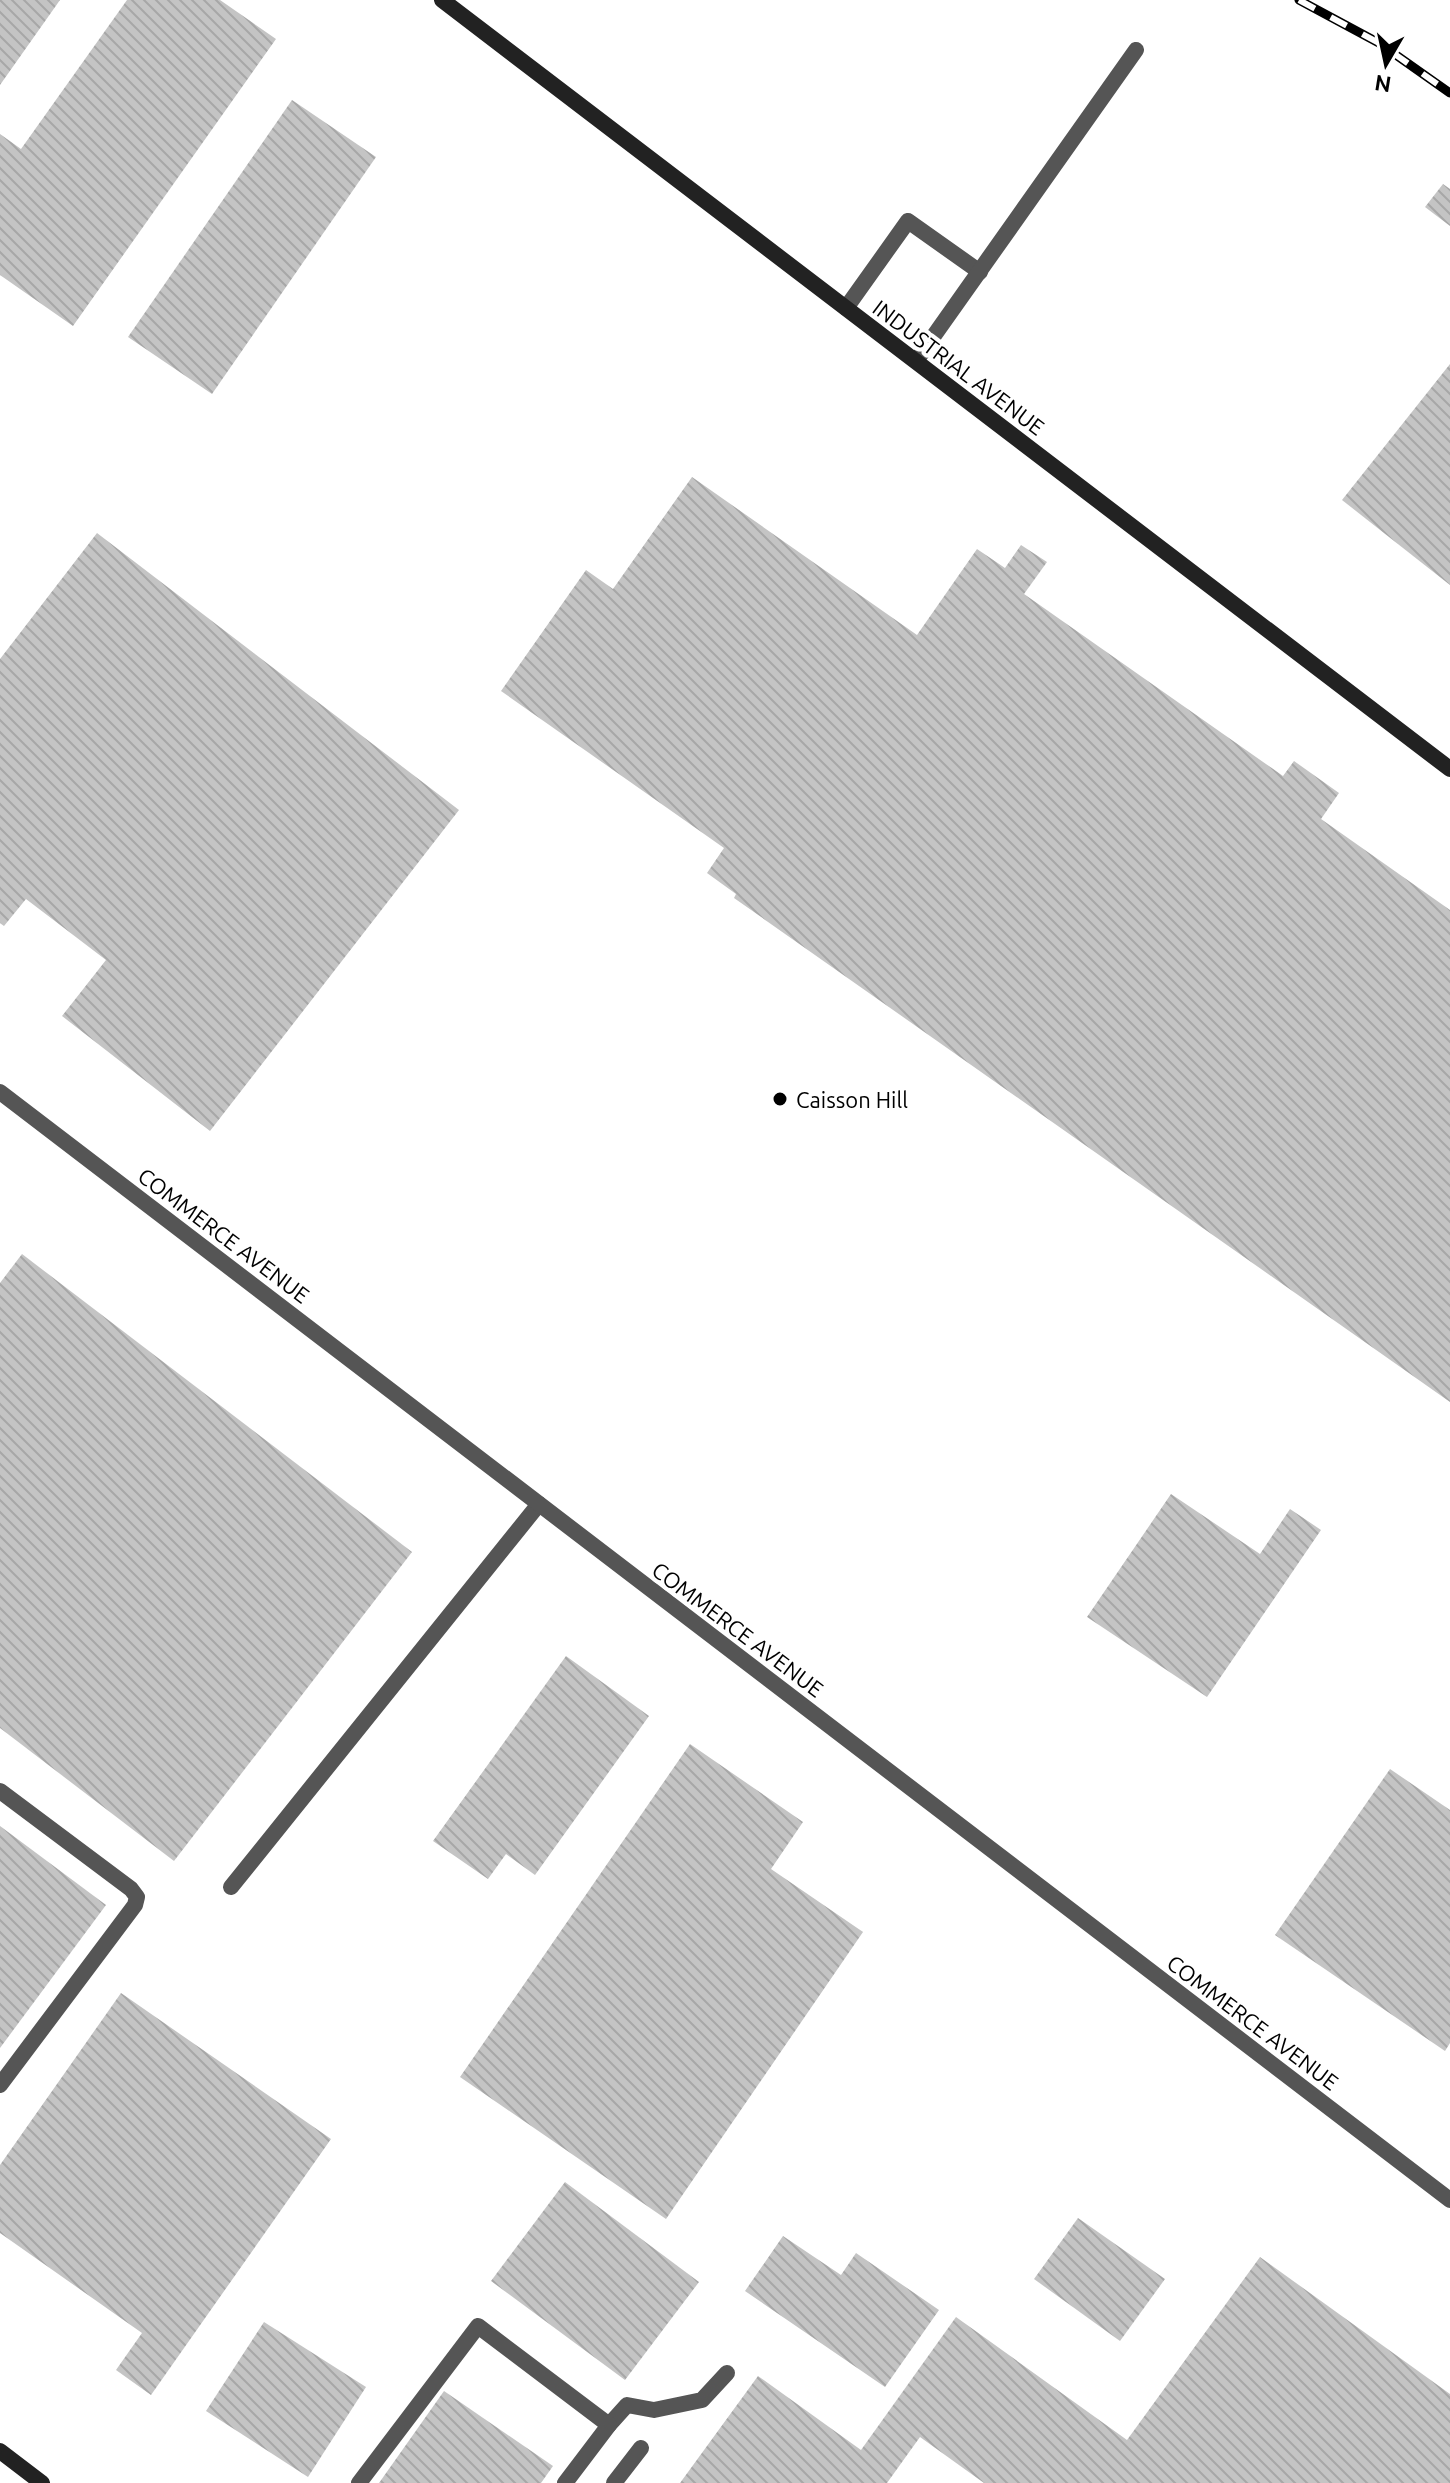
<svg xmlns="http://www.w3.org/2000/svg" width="1450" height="2483" font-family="Ubuntu,sans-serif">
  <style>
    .building { fill: url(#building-back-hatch) }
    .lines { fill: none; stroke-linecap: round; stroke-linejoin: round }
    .lane { stroke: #555; stroke-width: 16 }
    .street { stroke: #555; stroke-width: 16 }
    .secondary { stroke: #222; stroke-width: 16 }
    .rail-casing { stroke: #000; stroke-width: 9 }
    .rail { stroke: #fff; stroke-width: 6; stroke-dasharray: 18; stroke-linecap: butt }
    .poi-dot { fill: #000; stroke: #fff; stroke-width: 3 }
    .labels { text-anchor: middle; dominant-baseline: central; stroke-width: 8; stroke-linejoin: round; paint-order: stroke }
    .street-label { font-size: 22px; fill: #000; stroke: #fff }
    .poi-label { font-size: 22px; fill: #000; stroke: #fff; text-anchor: start }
  </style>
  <defs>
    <pattern id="building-back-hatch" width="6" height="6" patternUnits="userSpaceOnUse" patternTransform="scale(2)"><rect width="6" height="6" fill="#c4c4c4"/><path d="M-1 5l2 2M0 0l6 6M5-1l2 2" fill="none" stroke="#a7a7a7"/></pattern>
  </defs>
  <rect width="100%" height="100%" fill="#fff"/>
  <!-- building -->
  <g class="building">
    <polygon points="0,0 60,0 0,85"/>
    <polygon points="127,0 220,0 276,39 73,326 0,275 0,134 21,149"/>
    <polygon points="292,100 376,157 212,394 128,337"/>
    <polygon points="1443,184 1450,189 1450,226 1425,207"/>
    <polygon points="1450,364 1450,585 1342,500"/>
    <polygon points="692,477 917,635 977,549 1005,568 1021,545 1047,562 1024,594 1283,776 1294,761 1339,793 1321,819 1450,910 1450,1402 734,898 736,894 707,873 724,848 501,691 586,570 613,589"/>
    <polygon points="97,533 459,810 210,1131 62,1016 106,960 26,899 4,926 0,923 0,659"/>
    <polygon points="22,1254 412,1552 174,1861 0,1728 0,1283"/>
    <polygon points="1171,1494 1260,1554 1290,1509 1321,1530 1207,1697 1087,1617"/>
    <polygon points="566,1656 649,1716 535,1875 506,1854 488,1879 433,1841"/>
    <polygon points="690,1744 803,1822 771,1869 863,1932 666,2219 460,2077"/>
    <polygon points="1390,1769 1450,1810 1450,2043 1445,2051 1275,1935"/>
    <polygon points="0,1826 106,1905 0,2048"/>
    <polygon points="121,1993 331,2139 151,2395 116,2370 142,2333 0,2233 0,2165"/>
    <polygon points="565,2182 699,2282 625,2380 491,2281"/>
    <polygon points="1078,2218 1165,2279 1120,2341 1034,2279"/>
    <polygon points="783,2236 841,2275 856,2253 939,2310 885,2387 745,2291"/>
    <polygon points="1260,2257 1450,2394 1450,2483 984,2483 920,2437 887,2483 680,2483 758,2376 861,2450 956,2317 1127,2440"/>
    <polygon points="264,2322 366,2387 308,2477 206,2411"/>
    <polygon points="444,2391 553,2466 541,2483 379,2483"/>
  </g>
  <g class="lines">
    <!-- lane -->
    <g class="lane">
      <polyline points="846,308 908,221 980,272"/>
      <polyline points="916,361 1136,50"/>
      <polyline points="0,1791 131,1889 137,1897 135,1905 0,2085"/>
      <polyline points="231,1887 539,1504"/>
      <polyline points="609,2425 627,2405 654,2410 702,2400 727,2373"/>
      <polyline points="359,2483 478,2326 609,2425 565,2483"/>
      <polyline points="614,2483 641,2448"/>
    </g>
    <!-- street -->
    <polyline class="street" points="0,1092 1450,2200"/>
    <!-- secondary -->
    <g class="secondary">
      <polyline points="442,0 1450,769"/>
      <polyline points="0,2451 42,2483"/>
    </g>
    <!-- rail casing -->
    <g class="rail-casing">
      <polyline id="rail" points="1299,0 1379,43 1450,93"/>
    </g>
    <!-- rail -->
    <use href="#rail" class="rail"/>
  </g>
  <!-- markers -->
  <circle class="poi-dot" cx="780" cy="1099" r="8"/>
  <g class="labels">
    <!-- street labels -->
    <g class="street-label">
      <text transform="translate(959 367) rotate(37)">INDUSTRIAL AVENUE</text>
      <text transform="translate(224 1235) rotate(37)">COMMERCE AVENUE</text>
      <text transform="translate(738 1629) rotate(37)">COMMERCE AVENUE</text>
      <text transform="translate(1253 2022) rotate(37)">COMMERCE AVENUE</text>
    </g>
    <!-- poi labels -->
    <g class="poi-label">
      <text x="796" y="1099">Caisson Hill</text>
    </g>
  </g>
  <!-- north arrow -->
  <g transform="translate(1386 64) rotate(189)" stroke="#ffffff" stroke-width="6" paint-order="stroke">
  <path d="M0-6L14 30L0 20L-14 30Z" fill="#000000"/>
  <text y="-12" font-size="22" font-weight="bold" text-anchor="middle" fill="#000000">N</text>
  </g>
</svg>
